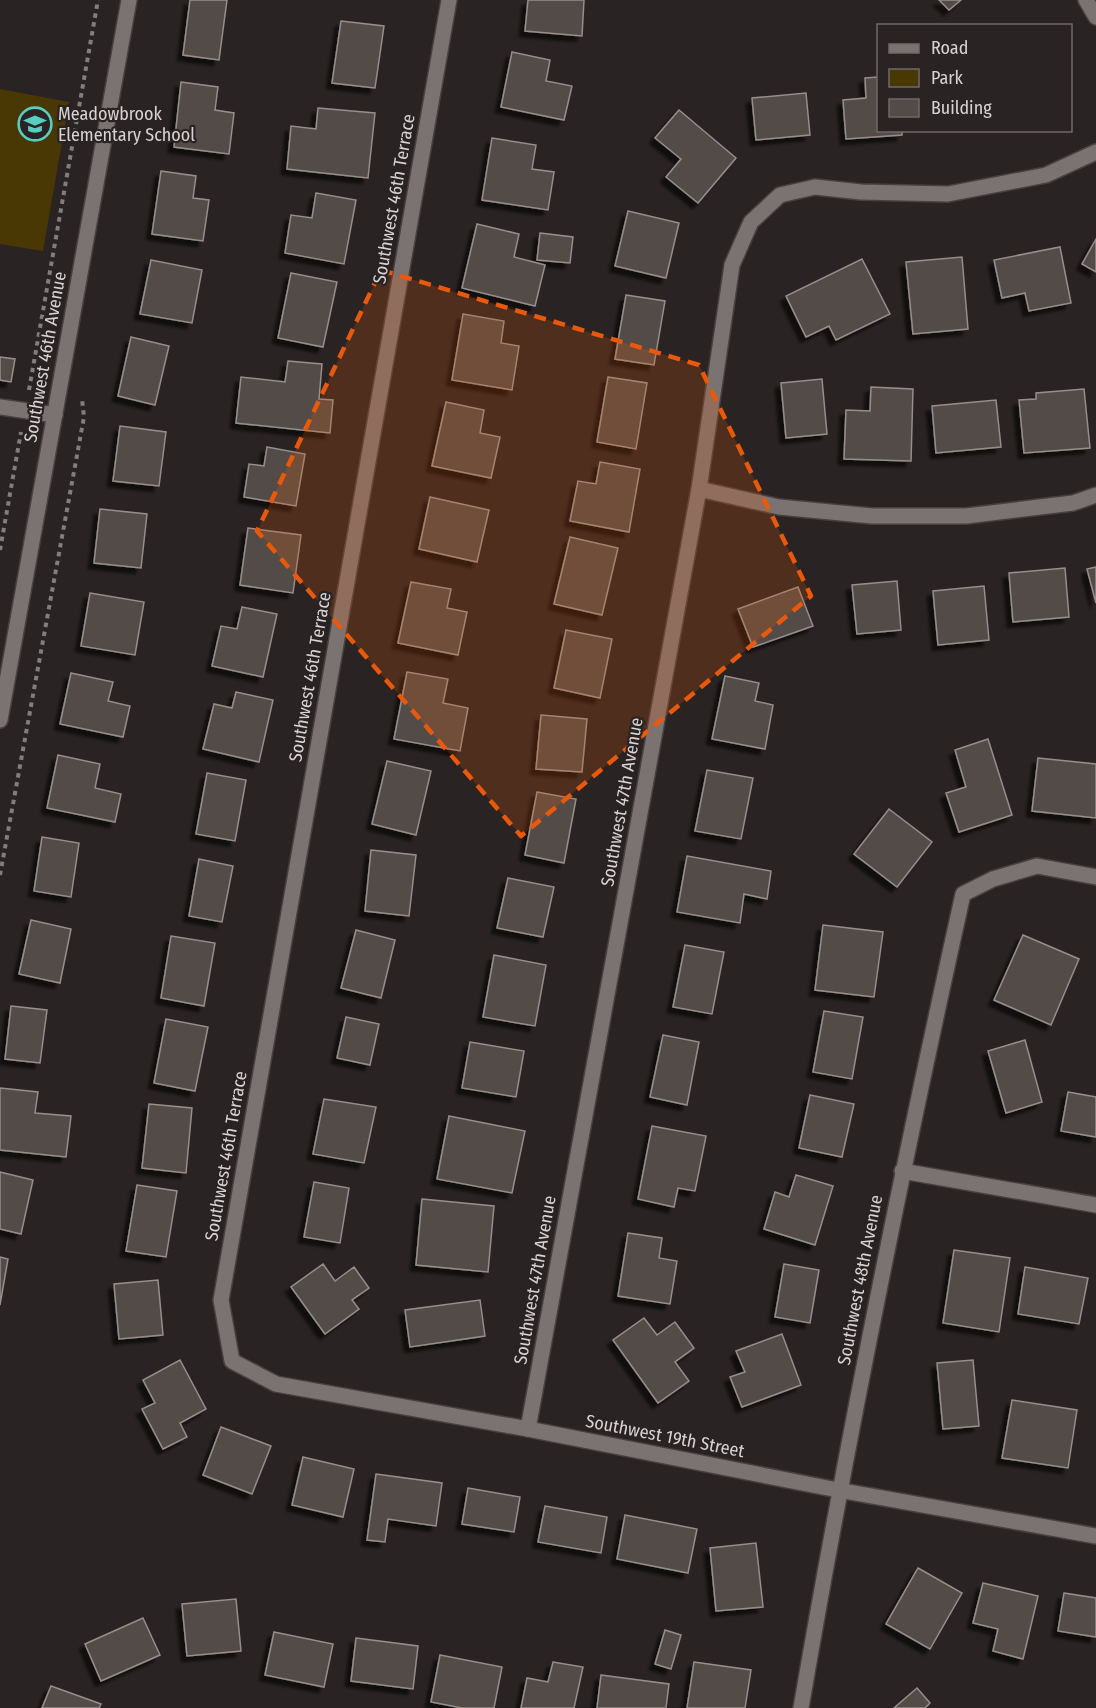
<svg xmlns="http://www.w3.org/2000/svg" width="1096" height="1708" font-family="'Fira Sans Condensed',sans-serif">
  <style>
    .green { fill: #493704 }
    .building { fill: #524b47; stroke: #968e8a; stroke-width: 1.5; filter: url(#shadow) }
    .lines { fill: none; stroke-linecap: round; stroke-linejoin: round }
    .minor-casing { stroke: #464040; stroke-width: 18 }
    .path { stroke: #837d7d; stroke-width: 4; stroke-dasharray: 4.5 4.5; stroke-linecap: butt }
    .minor { stroke: #7b7272; stroke-width: 15 }
    .marked { fill: #e8590c; fill-opacity: 0.2; stroke: #e8590c; stroke-width: 4.5; stroke-dasharray: 12 8; stroke-linejoin: round }
    .labels { text-anchor: middle; dominant-baseline: central; stroke-width: 4.5; stroke-linejoin: round; paint-order: stroke }
    .poi-label { font-size: 18px; fill: #d8d3d3; stroke: #2a2323; text-anchor: start }
    .street-label { font-size: 18px; fill: #d8d3d3; stroke: #2a2323 }
  </style>
  <defs>
    <filter id="shadow"><feDropShadow dx="-5.5" dy="5.5" stdDeviation="1.5" flood-color="#0009"/></filter>
  </defs>
  <rect width="100%" height="100%" fill="#2a2323"/>
  <!-- green -->
  <polygon class="green" points="0,89 69,102 43,251 0,244"/>
  <!-- building -->
  <g class="building">
    <polygon points="190,0 227,0 219,60 183,55"/>
    <polygon points="528,0 584,0 582,36 525,31"/>
    <polygon points="939,0 961,0 949,10"/>
    <polygon points="341,21 384,26 375,88 332,83"/>
    <polygon points="512,52 550,60 546,81 572,86 564,120 501,107"/>
    <polygon points="878,77 878,130 902,130 902,135 846,139 843,100 866,98 865,78"/>
    <polygon points="181,82 218,87 215,110 234,113 229,154 174,147"/>
    <polygon points="806,93 810,135 756,140 752,98"/>
    <polygon points="318,108 375,113 368,178 287,169 291,126 316,129"/>
    <polygon points="679,110 736,158 698,203 666,177 681,159 655,138"/>
    <polygon points="492,138 536,145 532,169 554,172 548,210 482,200"/>
    <polygon points="161,171 196,176 193,198 209,200 203,241 152,234"/>
    <polygon points="316,193 356,200 344,264 285,253 291,215 312,218"/>
    <polygon points="628,211 679,223 666,278 615,266"/>
    <polygon points="477,224 519,234 514,257 545,265 535,306 462,288"/>
    <polygon points="540,233 573,237 570,263 537,260"/>
    <polygon points="1096,239 1096,272 1082,264"/>
    <polygon points="1060,247 1071,303 1029,311 1025,293 1002,298 994,260"/>
    <polygon points="962,257 968,329 913,334 906,262"/>
    <polygon points="862,259 890,314 836,340 829,326 806,337 786,296"/>
    <polygon points="151,260 202,270 192,323 140,314"/>
    <polygon points="291,273 337,282 323,347 278,338"/>
    <polygon points="626,295 665,301 654,365 615,359"/>
    <polygon points="463,314 504,321 501,343 519,346 512,390 452,380"/>
    <polygon points="131,337 169,346 155,405 118,396"/>
    <polygon points="0,357 15,359 11,382 0,380"/>
    <polygon points="288,361 322,364 319,399 333,400 330,433 236,423 241,377 285,382"/>
    <polygon points="608,377 647,383 636,449 597,442"/>
    <polygon points="822,379 827,434 786,438 781,383"/>
    <polygon points="871,387 913,389 911,461 844,459 846,410 870,411"/>
    <polygon points="1084,389 1090,448 1024,453 1019,400 1036,399 1036,393"/>
    <polygon points="996,400 1001,447 936,453 932,406"/>
    <polygon points="446,402 484,410 480,433 500,437 491,478 432,466"/>
    <polygon points="120,426 166,432 159,486 113,481"/>
    <polygon points="267,447 305,454 296,506 244,497 249,464 264,466"/>
    <polygon points="600,462 640,469 629,532 570,521 578,481 596,484"/>
    <polygon points="430,497 489,510 477,562 419,549"/>
    <polygon points="100,509 147,514 141,568 94,563"/>
    <polygon points="248,528 301,535 293,593 240,585"/>
    <polygon points="570,537 618,548 602,615 554,604"/>
    <polygon points="1096,567 1096,603 1087,569"/>
    <polygon points="1065,568 1069,617 1013,622 1009,573"/>
    <polygon points="897,581 901,630 857,634 852,585"/>
    <polygon points="411,582 451,589 447,608 467,612 458,655 398,643"/>
    <polygon points="984,586 989,640 938,645 933,591"/>
    <polygon points="798,587 813,626 753,647 738,609"/>
    <polygon points="90,593 144,602 135,655 81,646"/>
    <polygon points="242,607 277,614 263,677 212,666 221,626 237,629"/>
    <polygon points="566,630 612,639 600,698 554,688"/>
    <polygon points="407,672 448,679 443,703 468,708 460,751 394,739"/>
    <polygon points="71,673 113,682 108,701 130,706 123,737 60,724"/>
    <polygon points="725,676 759,683 755,701 773,705 765,749 712,739"/>
    <polygon points="236,692 273,700 259,762 203,749 214,704 232,708"/>
    <polygon points="541,715 587,719 582,772 536,769"/>
    <polygon points="988,739 1012,815 959,832 946,793 966,787 955,750"/>
    <polygon points="58,755 100,764 95,788 121,794 115,822 47,808"/>
    <polygon points="1038,758 1096,764 1096,818 1032,811"/>
    <polygon points="387,761 431,771 416,835 372,824"/>
    <polygon points="707,770 753,778 741,839 695,831"/>
    <polygon points="207,773 246,780 235,841 196,834"/>
    <polygon points="537,792 576,799 564,863 525,855"/>
    <polygon points="889,809 932,842 897,887 854,854"/>
    <polygon points="42,837 79,843 71,897 34,891"/>
    <polygon points="371,850 416,855 409,916 365,911"/>
    <polygon points="687,856 771,871 767,899 744,894 740,923 677,912"/>
    <polygon points="199,859 233,866 222,922 189,916"/>
    <polygon points="508,878 554,887 543,937 497,928"/>
    <polygon points="31,920 71,929 60,983 19,974"/>
    <polygon points="823,925 883,932 874,997 815,990"/>
    <polygon points="356,930 395,940 381,998 341,988"/>
    <polygon points="1023,935 1079,959 1051,1025 994,1000"/>
    <polygon points="171,936 215,943 204,1006 161,998"/>
    <polygon points="685,945 724,952 712,1014 673,1007"/>
    <polygon points="494,955 546,965 535,1026 483,1017"/>
    <polygon points="11,1006 47,1010 40,1063 5,1059"/>
    <polygon points="824,1011 863,1017 852,1079 813,1072"/>
    <polygon points="346,1017 379,1024 370,1065 337,1058"/>
    <polygon points="166,1019 208,1027 195,1091 154,1083"/>
    <polygon points="663,1035 699,1042 687,1105 650,1097"/>
    <polygon points="1025,1040 1042,1102 1006,1113 988,1051"/>
    <polygon points="470,1042 524,1051 516,1097 462,1088"/>
    <polygon points="0,1088 38,1092 35,1113 71,1116 66,1157 0,1150"/>
    <polygon points="1068,1092 1096,1097 1096,1137 1061,1131"/>
    <polygon points="810,1095 854,1104 842,1157 799,1148"/>
    <polygon points="324,1099 376,1107 364,1163 313,1154"/>
    <polygon points="149,1104 192,1108 186,1173 142,1168"/>
    <polygon points="449,1116 525,1131 512,1193 437,1179"/>
    <polygon points="652,1126 706,1136 695,1191 678,1188 674,1207 638,1199"/>
    <polygon points="0,1172 33,1180 21,1234 0,1229"/>
    <polygon points="796,1175 833,1186 815,1245 764,1229 775,1192 789,1197"/>
    <polygon points="314,1182 349,1188 340,1243 304,1237"/>
    <polygon points="137,1185 177,1191 166,1257 126,1251"/>
    <polygon points="422,1199 494,1206 488,1272 416,1265"/>
    <polygon points="628,1233 662,1238 659,1258 677,1261 670,1304 618,1296"/>
    <polygon points="954,1250 1010,1258 999,1332 943,1323"/>
    <polygon points="0,1257 8,1259 0,1305"/>
    <polygon points="323,1264 335,1281 354,1267 369,1288 352,1300 359,1309 325,1334 291,1287"/>
    <polygon points="784,1264 819,1270 810,1323 775,1317"/>
    <polygon points="1025,1267 1088,1278 1079,1324 1018,1314"/>
    <polygon points="158,1280 163,1335 119,1339 114,1284"/>
    <polygon points="480,1300 485,1336 410,1347 405,1310"/>
    <polygon points="644,1318 657,1335 675,1322 694,1348 675,1362 689,1381 658,1403 613,1340"/>
    <polygon points="782,1334 801,1385 742,1407 730,1377 745,1372 736,1351"/>
    <polygon points="180,1360 206,1409 180,1423 187,1437 163,1449 142,1409 155,1403 143,1380"/>
    <polygon points="973,1360 979,1426 943,1429 937,1363"/>
    <polygon points="1012,1400 1077,1410 1068,1468 1002,1458"/>
    <polygon points="221,1427 271,1446 252,1494 203,1475"/>
    <polygon points="303,1457 354,1469 343,1517 292,1505"/>
    <polygon points="376,1474 442,1483 436,1526 388,1519 385,1542 367,1540"/>
    <polygon points="468,1488 520,1497 514,1532 462,1524"/>
    <polygon points="545,1506 607,1517 601,1553 538,1542"/>
    <polygon points="625,1515 697,1529 688,1573 617,1559"/>
    <polygon points="756,1543 763,1607 716,1611 710,1548"/>
    <polygon points="918,1568 962,1593 930,1649 886,1624"/>
    <polygon points="983,1583 1038,1596 1023,1659 993,1651 998,1629 973,1623"/>
    <polygon points="1064,1593 1096,1598 1096,1637 1058,1631"/>
    <polygon points="236,1599 241,1651 187,1656 182,1604"/>
    <polygon points="143,1618 160,1655 101,1681 85,1644"/>
    <polygon points="665,1630 681,1635 671,1669 655,1664"/>
    <polygon points="274,1632 333,1644 324,1687 265,1675"/>
    <polygon points="356,1638 418,1646 413,1689 351,1681"/>
    <polygon points="440,1655 502,1667 494,1708 462,1708 431,1702"/>
    <polygon points="553,1662 583,1667 574,1708 521,1708 527,1678 548,1682"/>
    <polygon points="694,1662 751,1670 745,1708 687,1708"/>
    <polygon points="601,1675 669,1684 666,1708 597,1708"/>
    <polygon points="51,1686 101,1704 99,1708 42,1708"/>
    <polygon points="917,1688 930,1703 925,1708 894,1708"/>
  </g>
  <g class="lines">
    <!-- minor casing -->
    <g class="minor-casing">
      <g id="minor">
        <polyline points="449,0 221,1300 232,1361 276,1384 528,1429 838,1490 1096,1536"/>
        <polyline points="1086,0 1096,17"/>
        <polyline points="0,407 55,415"/>
        <polyline points="699,489 779,507 872,516 966,516 1073,503 1096,495"/>
        <polyline points="0,720 129,0"/>
        <polyline points="902,1171 1096,1205"/>
        <polyline points="528,1429 699,489 732,265 751,222 780,195 815,187 861,192 948,194 1046,175 1096,152"/>
        <path d="M801 1708C848 1435 903 1164 963 894L993 879 1037 866 1096 877"/>
      </g>
    </g>
    <!-- path -->
    <g class="path">
      <polyline points="29,390 98,0"/>
      <polyline points="0,550 21,432"/>
      <polyline points="0,875 84,417 82,399"/>
    </g>
    <!-- minor -->
    <use href="#minor" class="minor"/>
  </g>
  <!-- marked area -->
  <path class="marked" d="M381 270 699 365 811 596 521 836 257 531Z"/>
  <!-- icons -->
  <defs>
    <g id="school-ring" transform="scale(1.725)"><circle r="9.5" fill="#2a2323" stroke="#58cec1" stroke-width="1.5"/><path d="M0-5L7-2L0 1L-7-2ZM-4 1L0 2.5L4 1V4Q0 6-4 4Z" fill="#58cec1"/></g>
  </defs>
  <g fill-rule="evenodd">
    <use href="#school-ring" x="35" y="124"/>
  </g>
  <g class="labels">
    <!-- poi labels -->
    <g class="poi-label">
      <text x="58" y="114">Meadowbrook<tspan x="58" dy="21">Elementary School</tspan></text>
    </g>
    <!-- street labels -->
    <g class="street-label">
      <text transform="translate(394 199) rotate(-80)">Southwest 46th Terrace</text>
      <text transform="translate(45 357) rotate(-80)">Southwest 46th Avenue</text>
      <text transform="translate(310 677) rotate(-80)">Southwest 46th Terrace</text>
      <text transform="translate(622 802) rotate(-80)">Southwest 47th Avenue</text>
      <text transform="translate(226 1156) rotate(-80)">Southwest 46th Terrace</text>
      <text transform="translate(535 1280) rotate(-80)">Southwest 47th Avenue</text>
      <text transform="translate(860 1280) rotate(-79)">Southwest 48th Avenue</text>
      <text transform="translate(665 1436) rotate(11)">Southwest 19th Street</text>
    </g>
  </g>
  <!-- legend -->
  <rect x="877" y="24" width="195" height="108" fill="#2a2323" stroke="#706969" stroke-width="1.5"/>
  <rect x="889" y="44" width="30" height="9" fill="#7b7272" stroke="#706969" stroke-width="1.5"/>
  <text x="931" y="54" font-size="18" fill="#d8d3d3">Road</text>
  <rect x="889" y="69" width="30" height="18" fill="#493704" stroke="#706969" stroke-width="1.5"/>
  <text x="931" y="84" font-size="18" fill="#d8d3d3">Park</text>
  <rect x="889" y="99" width="30" height="18" fill="#524b47" stroke="#706969" stroke-width="1.5"/>
  <text x="931" y="114" font-size="18" fill="#d8d3d3">Building</text>
</svg>
